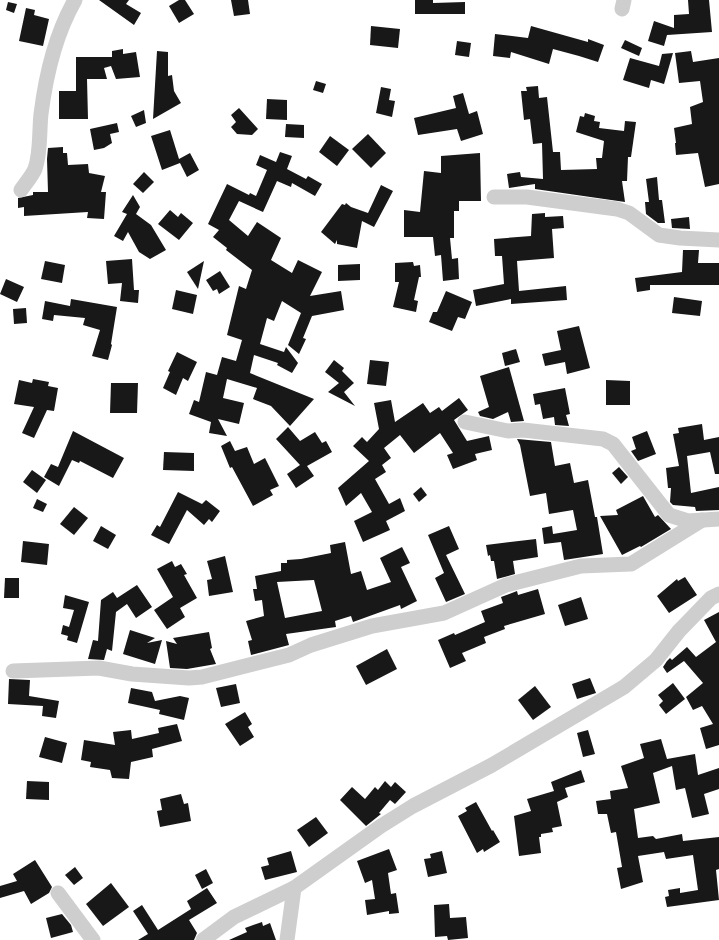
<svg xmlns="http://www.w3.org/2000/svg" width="719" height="940" font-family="Raleway,sans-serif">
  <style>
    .building { fill: #181818; fill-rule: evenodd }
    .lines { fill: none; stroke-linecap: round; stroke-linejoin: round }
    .minor { stroke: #cecece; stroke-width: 15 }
  </style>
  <rect width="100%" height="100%" fill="#fff"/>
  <!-- building -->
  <g class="building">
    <polygon points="99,0 129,0 126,4 141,13 134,25"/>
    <polygon points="179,0 185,0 194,14 179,23 169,6"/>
    <polygon points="231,0 248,0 250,14 234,16"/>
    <polygon points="415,0 433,0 433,3 465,2 465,14 415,14"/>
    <polygon points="688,0 709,0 712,32 667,35 664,46 648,41 654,21 674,28 674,15 689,14"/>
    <polygon points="8,2 17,4 14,13 6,10"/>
    <polygon points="26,8 35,10 34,15 49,19 43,46 19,41"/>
    <polygon points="371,26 400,29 398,48 370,45"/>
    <polygon points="531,26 588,42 588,39 604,45 598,62 579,56 553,49 549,64 511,52 510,58 493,56 495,34 528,38"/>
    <polygon points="625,40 642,48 639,56 621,48"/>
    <polygon points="457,41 471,43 469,57 455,55"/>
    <polygon points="123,49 123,54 136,52 140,77 116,79 111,66 104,68 107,79 87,79 88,119 59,119 59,91 76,91 76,57 112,57 112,51"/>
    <polygon points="157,51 168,52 168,76 172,75 174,91 181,103 153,119"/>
    <polygon points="691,51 693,62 719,58 719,184 705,187 698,153 676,155 675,143 676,143 674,128 692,124 690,107 703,102 700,81 679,83 675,53"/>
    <polygon points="673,53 664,84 651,80 649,88 623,80 630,58 659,66 662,54"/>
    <polygon points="316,81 326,84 323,93 313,90"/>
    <polygon points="538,86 539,98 547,97 553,152 560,152 561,170 597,169 596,158 602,158 604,141 576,132 580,116 584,117 585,113 595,116 594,121 600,122 599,128 624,131 625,121 636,122 631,157 628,157 627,181 622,181 625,202 535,189 535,184 509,188 507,174 520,172 521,177 543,179 542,143 533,144 530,119 524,120 521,91 527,91 526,87"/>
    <polygon points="381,87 391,89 389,100 395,101 392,117 376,113"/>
    <polygon points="463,93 469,114 477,111 483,134 461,141 457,129 418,135 414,118 456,108 453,96"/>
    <polygon points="267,99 287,100 287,120 266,119"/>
    <polygon points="239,108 258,129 252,135 237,134 231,127 236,122 231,115"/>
    <polygon points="144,110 146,123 136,127 131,116"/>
    <polygon points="117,123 119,132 110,134 112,143 104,148 94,150 90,129"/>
    <polygon points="286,124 304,125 304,138 285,137"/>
    <polygon points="170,130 179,159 190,153 199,170 187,177 180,163 162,170 151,136"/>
    <polygon points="368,134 386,153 371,168 352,149"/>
    <polygon points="330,136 349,150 337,166 319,152"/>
    <polygon points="63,147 63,153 67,153 68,165 88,164 89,173 105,176 101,192 106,192 104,219 87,218 88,212 24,216 24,207 18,208 18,198 33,195 33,192 48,192 47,159 48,148"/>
    <polygon points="280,152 292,156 287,169 306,179 308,176 322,184 315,196 292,183 291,187 277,181 263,212 239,201 229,220 248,236 257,222 281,238 271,260 292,273 298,260 322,272 310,296 341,291 344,310 312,316 303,338 306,339 299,354 288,345 301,313 282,301 274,321 267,318 260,344 284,352 286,347 298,363 292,373 277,365 278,363 254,355 250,373 314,399 290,426 271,406 253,399 257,388 227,379 223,398 244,403 239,424 218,419 227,436 209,433 211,422 189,414 194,400 199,402 206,372 217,375 222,357 236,361 242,340 227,335 239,286 246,289 252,270 226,250 227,248 213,237 219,230 208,224 227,184 249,195 250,193 256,196 267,170 256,165 260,155 276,162"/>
    <polygon points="480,153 481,201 459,201 459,211 454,211 454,238 450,238 452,259 458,258 459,279 443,281 441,255 435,256 433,237 404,237 404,210 420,212 424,171 441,173 441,156"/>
    <polygon points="144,172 154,182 143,193 133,184"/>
    <polygon points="657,177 659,200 662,200 665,223 658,223 646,214 645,202 649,202 646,179"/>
    <polygon points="381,185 393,191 374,227 362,221 357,248 337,244 337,240 335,244 321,232 342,204 345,205 346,203 351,207 368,213"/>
    <polygon points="133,195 140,207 136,214 151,225 166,250 150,259 139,252 128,232 123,241 114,236 127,214 122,212"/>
    <polygon points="170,210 178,217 181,213 193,223 179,240 158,224"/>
    <polygon points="545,213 545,217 563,216 564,228 552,229 554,258 517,261 519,291 566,286 567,300 511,304 511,299 476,306 473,290 504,284 502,256 495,256 494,239 531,236 532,214"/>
    <polygon points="689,217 690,229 672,228 671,219"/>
    <polygon points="683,250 699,250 698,263 719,263 719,285 650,285 650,290 637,292 635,278 682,272"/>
    <polygon points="132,259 134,290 139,290 138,303 120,301 122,283 108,284 106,261"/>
    <polygon points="45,261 65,265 62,283 41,279"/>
    <polygon points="204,261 198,289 187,272"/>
    <polygon points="413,262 414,266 420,265 421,277 419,277 414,300 418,301 416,312 393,307 399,282 395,282 395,263"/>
    <polygon points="360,264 360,280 338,281 338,265"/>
    <polygon points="220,271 230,287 219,294 217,289 213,291 206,280"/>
    <polygon points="6,279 24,287 17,302 0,294"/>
    <polygon points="176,290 197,295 193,314 172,309"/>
    <polygon points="446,291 472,302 465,319 458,317 452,331 429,322 433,312 437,312"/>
    <polygon points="674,297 702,301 700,316 672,313"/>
    <polygon points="71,299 117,307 111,344 112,345 108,360 92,356 100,330 83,325 85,318 54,315 53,321 42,319 45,301 70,306"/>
    <polygon points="26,308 27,323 14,324 13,309"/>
    <polygon points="579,326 590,368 567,374 565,362 545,366 542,354 561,350 557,331"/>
    <polygon points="516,349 520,362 505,366 502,353"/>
    <polygon points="177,352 197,362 188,381 183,378 176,395 163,388 170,372 168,371"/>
    <polygon points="334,360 344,368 342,371 354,383 344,392 355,406 328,392 339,383 325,372"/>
    <polygon points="370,360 389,362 386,386 367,384"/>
    <polygon points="509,367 524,421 511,422 508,412 493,419 480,416 478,412 489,407 480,376"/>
    <polygon points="33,379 49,382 48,386 58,388 54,411 47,410 34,438 22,433 34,407 14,404 19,380 32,383"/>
    <polygon points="606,380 630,381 630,405 606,405"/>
    <polygon points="111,383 138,383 137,413 110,413"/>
    <polygon points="565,388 570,414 566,415 569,426 555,425 554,417 543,419 540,404 535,405 533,394"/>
    <polygon points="459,398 468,410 454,420 467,441 489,436 492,450 475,454 477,460 453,469 447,455 453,453 440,433 414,453 400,435 384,448 391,458 382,465 386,472 375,479 389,504 400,498 405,511 386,521 390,530 363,542 354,521 372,512 361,493 346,506 338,488 369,461 353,446 362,437 367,442 379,429 374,403 391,400 395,422 423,403 430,413 439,407 442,411"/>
    <polygon points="702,424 704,440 719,437 719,474 715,474 710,452 687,456 691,493 719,487 719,510 696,511 695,507 673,505 670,502 671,488 668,488 666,468 679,466 673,434 679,433 678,428"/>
    <polygon points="288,427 300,441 315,432 322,443 326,441 332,452 307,466 314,476 296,488 287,474 300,465 276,439"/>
    <polygon points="73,431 124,458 113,478 80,461 79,463 72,460 59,486 44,477 51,464 58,467"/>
    <polygon points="647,431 656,454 638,461 631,451 636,449 632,437"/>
    <polygon points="517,439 551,442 555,466 570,463 574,483 588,480 595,517 597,517 603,554 564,560 561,542 544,544 542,528 552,526 553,534 577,530 573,510 549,514 546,493 530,496 520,445"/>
    <polygon points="230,441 235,451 247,447 254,464 265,458 279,486 270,490 273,495 253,506 232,467 230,468 221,446"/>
    <polygon points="164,452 194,453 194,471 163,470"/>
    <polygon points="619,467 628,477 621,484 612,473"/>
    <polygon points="32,470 46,480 37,493 23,482"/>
    <polygon points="421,487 427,495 419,502 413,494"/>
    <polygon points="178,492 202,504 206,500 220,511 212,522 209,519 204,525 187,510 169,544 151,535 157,525 160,527"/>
    <polygon points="643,496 655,517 658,515 671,529 641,547 640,546 622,555 600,516 618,515 616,510"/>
    <polygon points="37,499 47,504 43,512 33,508"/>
    <polygon points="74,507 88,518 74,535 60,524"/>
    <polygon points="101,526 116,535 108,549 93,541"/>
    <polygon points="449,526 459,549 446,555 465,594 446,602 435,578 444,573 428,535"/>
    <polygon points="536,539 538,557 513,561 515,574 497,579 494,561 491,561 490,555 488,556 486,545"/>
    <polygon points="23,541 49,544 47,565 21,562"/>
    <path d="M345 542 351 574 361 571 367 590 391 582 380 558 402 547 410 563 401 567 417 601 401 609 400 605 353 622 351 616 335 621 336 627 286 634 289 645 251 655 248 641 252 640 246 621 264 616 262 600 255 601 253 589H257L255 576 281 571V563H287V560L301 559 331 553 330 545ZM314 580 322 611 285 618 277 582Z"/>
    <polygon points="225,556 233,592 209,596 207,580 212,579 207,561"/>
    <polygon points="172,561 175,567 181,564 187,574 184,575 197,598 180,608 185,617 167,629 154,610 173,597 157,569"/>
    <polygon points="685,577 697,595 669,613 657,596 677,579 678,581"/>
    <polygon points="5,578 19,578 19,598 4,598"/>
    <polygon points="137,585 152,607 136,618 127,604 116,612 112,651 107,649 104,660 88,659 93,640 98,641 101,600 113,592 117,598"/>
    <polygon points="538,589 545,614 504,626 505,629 484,637 486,643 462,653 466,661 450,668 438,640 454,633 455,635 485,622 481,611 503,603 501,597 517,591 518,595"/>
    <polygon points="65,595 89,602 77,643 67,640 68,636 61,634 63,625 69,627 74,610 63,608"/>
    <polygon points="581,597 588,619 565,626 558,605"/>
    <polygon points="719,612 719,745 706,749 700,728 713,724 702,706 693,710 686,697 703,683 684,661 667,673 663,667 667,661 670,658 672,660 687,647 696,657 716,642 704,620"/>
    <polygon points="130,630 155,638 147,643 162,640 155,664 123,654"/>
    <polygon points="209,632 212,648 210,649 216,664 187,669 170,668 166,641 177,644 173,638"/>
    <polygon points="387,649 397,669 366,685 356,666"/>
    <polygon points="590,678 596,693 577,699 572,684"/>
    <polygon points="9,679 30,680 29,696 59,701 56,718 42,716 43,706 8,704"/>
    <polygon points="673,683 685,699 666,714 659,705 663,701 658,695"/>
    <polygon points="236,684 240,703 221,707 216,688"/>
    <polygon points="535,686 551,707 533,720 518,700"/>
    <polygon points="131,688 152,692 155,701 180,696 189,698 184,720 159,714 160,710 128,703"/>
    <polygon points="245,712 252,724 248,727 254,737 240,746 225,724"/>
    <polygon points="177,724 182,741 152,749 153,757 131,762 129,779 112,778 110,770 90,767 91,762 81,760 84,740 115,745 113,732 131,730 132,739 159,733 158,728"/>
    <polygon points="588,730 595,754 583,757 577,733"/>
    <polygon points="45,737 67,743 62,763 39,757"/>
    <polygon points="661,739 667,759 695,754 698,775 719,768 719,789 704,794 709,814 692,818 685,788 676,790 672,766 653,773 660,803 634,809 638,838 653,836 656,839 682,834 683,841 719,837 719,869 716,870 719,900 667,907 665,897 669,896 668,890 680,888 680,893 698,890 693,855 666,859 664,852 638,856 643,882 621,889 617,868 622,867 616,832 611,833 607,814 598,814 596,801 611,799 610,791 628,788 621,766 644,758 640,744"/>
    <polygon points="581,770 585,782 565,788 568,797 557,802 562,826 552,828 553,832 541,834 541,837 539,837 541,853 519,856 514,816 531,811 527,799 554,791 551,782"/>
    <polygon points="27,781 49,782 49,800 26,799"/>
    <polygon points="385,781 391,787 395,782 406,792 395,804 390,800 379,813 381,814 366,826 340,800 352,787 365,799 375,787 378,790"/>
    <polygon points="181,794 184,804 188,803 191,821 160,827 157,811 162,810 160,799"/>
    <polygon points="476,802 492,831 493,830 500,842 484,852 483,849 477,853 458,816 467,811 465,808"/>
    <polygon points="316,817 328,833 309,847 297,830"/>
    <polygon points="389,849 397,870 388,873 391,894 396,893 399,913 389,914 389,911 367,915 365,900 375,899 372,880 365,883 357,861"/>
    <polygon points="291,851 297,872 265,880 261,867 269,865 267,858"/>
    <polygon points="442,851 447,873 428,877 424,859 431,858 430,854"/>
    <polygon points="35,860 52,887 49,893 31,904 24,891 0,898 0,886 17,881 13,874"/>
    <polygon points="75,867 83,878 74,885 65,875"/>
    <polygon points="206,869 213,883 202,889 195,875"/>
    <polygon points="111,883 129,907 103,926 86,904"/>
    <polygon points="207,888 217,903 189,920 197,933 194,940 138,940 148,934 133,911 142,905 158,930 191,909 187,901"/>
    <polygon points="449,904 450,918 466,917 468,938 448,940 447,936 435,937 434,905"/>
    <polygon points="62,914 71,925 73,932 51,938 46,918"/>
    <polygon points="262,922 263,926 270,923 276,940 229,940 247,932 245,928"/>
  </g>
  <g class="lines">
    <!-- minor -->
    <g class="minor">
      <polyline points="622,9 624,0"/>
      <path d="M21 190C25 184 32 176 35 169 41 152 39 132 41 114 46 74 55 35 75 0"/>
      <polyline points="494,197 527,197 617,209 629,213 659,235 680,238 719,240"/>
      <polyline points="465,422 508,431 523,430 603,439 613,444 669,515 688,521 719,519"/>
      <polyline points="13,671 99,668 132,674 189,678 202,677 289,655 311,645 372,626 444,613 506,585 581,566 631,564 702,520"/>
      <polyline points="58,893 93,940"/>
      <polyline points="203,940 234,917 294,888"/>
      <polyline points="287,940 294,888 381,826 413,806 492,765 624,687 656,660 679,631 711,598 719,594"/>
    </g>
  </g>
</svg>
